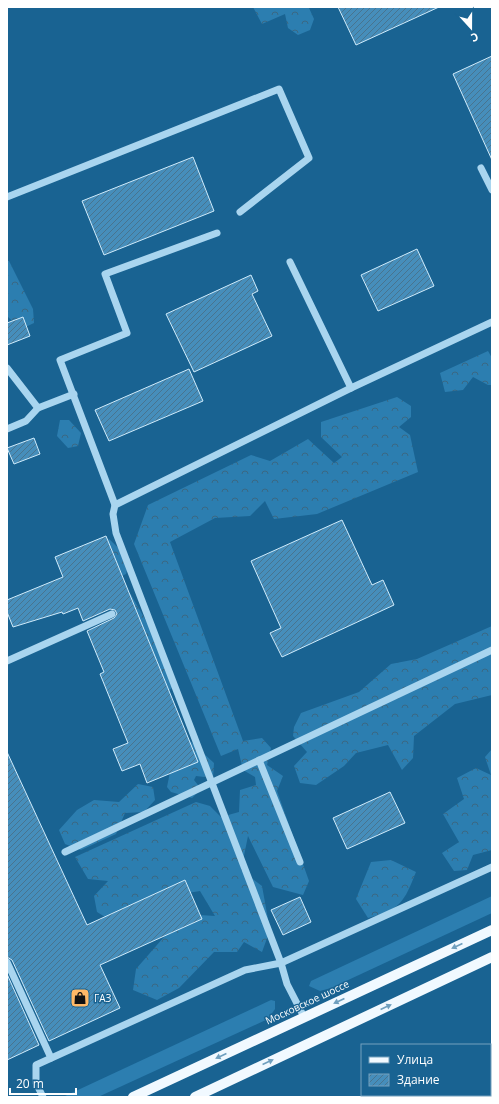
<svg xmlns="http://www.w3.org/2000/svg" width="499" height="1104" font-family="'Open Sans',sans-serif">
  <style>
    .grass { fill: #2c7eb0 }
    .forest { fill: url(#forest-crowns) }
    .building { fill: url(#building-hatch); stroke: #cfebfb }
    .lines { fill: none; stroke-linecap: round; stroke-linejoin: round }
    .minor { stroke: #a9d5ef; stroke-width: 7 }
    .major { stroke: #f1f9ff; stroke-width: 10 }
    .oneway { fill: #6f9fbe }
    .labels { text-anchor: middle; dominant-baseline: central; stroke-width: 3; stroke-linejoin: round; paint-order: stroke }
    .poi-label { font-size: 10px; fill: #fff; stroke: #196392; text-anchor: start }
    .street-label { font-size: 10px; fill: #fff; stroke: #196392 }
  </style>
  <defs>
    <pattern id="forest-crowns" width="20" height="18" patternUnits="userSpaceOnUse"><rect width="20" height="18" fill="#2c7eb0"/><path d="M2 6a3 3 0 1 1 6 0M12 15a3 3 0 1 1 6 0" fill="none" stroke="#3a6883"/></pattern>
    <pattern id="building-hatch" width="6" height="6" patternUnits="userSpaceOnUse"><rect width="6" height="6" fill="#468ebb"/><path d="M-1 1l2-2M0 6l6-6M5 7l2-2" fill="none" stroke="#48748f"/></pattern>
  </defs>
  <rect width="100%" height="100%" fill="#196392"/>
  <!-- grass -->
  <g class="grass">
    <polygon points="492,896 492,913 331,988 320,991 309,986 311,981"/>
    <polygon points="271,1000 275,1001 275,1009 268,1019 98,1097 65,1096"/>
  </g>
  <!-- forest -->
  <g class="forest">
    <polygon points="253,7 312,7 309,8 314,19 310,30 298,35 288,28 285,14 262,24"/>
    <polygon points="7,261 9,261 33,309 34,323 21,329 7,316"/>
    <polygon points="488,351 492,358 492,385 488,385 473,377 463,390 445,392 440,373"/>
    <polygon points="397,397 411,406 411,417 399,427 410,435 418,472 317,514 274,519 265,501 250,516 215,518 170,542 243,741 262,738 271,748 267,765 283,776 277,791 309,881 303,895 273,887 248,836 241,870 262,886 270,930 262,952 244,942 237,952 214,952 179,988 157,1000 133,990 136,969 184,914 215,916 200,891 156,898 115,923 97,912 94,896 108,881 88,879 75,857 196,802 210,806 221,817 239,812 240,790 256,785 255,777 243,770 238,749 221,756 134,544 148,505 251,455 270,461 308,439 334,463 342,457 321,437 321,422"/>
    <polygon points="60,420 69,420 81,433 78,446 68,448 57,436"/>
    <polygon points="109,539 130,559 126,574 113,580 97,551"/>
    <polygon points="130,593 149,626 172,688 166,693 119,595"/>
    <polygon points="492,626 492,695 455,704 414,736 413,758 402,770 388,745 356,753 344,766 316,785 300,783 294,766 307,752 293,736 294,727 301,713 359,692 391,664 417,659"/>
    <polygon points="189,740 214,763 213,778 196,776 194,780 201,789 192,798 171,792 167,787 170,772 182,768 182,760"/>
    <polygon points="492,749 492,850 473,855 467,870 454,871 442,853 459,842 443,814 464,799 457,778 476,768 491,775 485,757"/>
    <polygon points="138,784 153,787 155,800 144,812 125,813 116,834 81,850 65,844 59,830 77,810 94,800 119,802"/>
    <path d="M391 860 416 872C404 902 401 909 368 918L356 899 371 862Z"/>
  </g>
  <!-- building -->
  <g class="building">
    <polygon points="338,7 439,7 356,45"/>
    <polygon points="492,56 492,160 453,74"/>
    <polygon points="193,157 214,211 104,255 82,201"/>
    <polygon points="417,249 434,286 378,311 361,275"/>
    <polygon points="251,275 258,291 252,294 272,336 194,372 166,314"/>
    <polygon points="23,317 30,336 7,345 7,323"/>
    <polygon points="189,369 203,401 109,441 95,410"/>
    <polygon points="34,438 40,454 14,464 7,448"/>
    <polygon points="342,520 372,585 383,580 394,605 282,657 270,633 281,628 251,561"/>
    <polygon points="106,536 198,762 147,783 140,764 122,771 113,749 128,743 100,674 104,672 87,631 114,618 117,614 115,610 110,609 83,621 78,608 63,614 62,612 13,627 7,612 7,600 63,577 55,557"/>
    <polygon points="7,752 87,925 185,880 202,919 100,965 120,1008 49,1041 12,960 7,957"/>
    <polygon points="390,792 405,823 347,849 333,818"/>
    <polygon points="300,897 311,922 283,935 271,910"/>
    <polygon points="7,974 39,1045 7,1060"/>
  </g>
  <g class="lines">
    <!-- minor -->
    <g class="minor">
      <polyline points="481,168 492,190"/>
      <polyline points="7,197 279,89 309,158 240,212"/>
      <polyline points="290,262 351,388"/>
      <polyline points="7,368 38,408"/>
      <polyline points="7,429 26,421 38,408 74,394"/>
      <polyline points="115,505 60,360 127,333 105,274 217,233"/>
      <polyline points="7,661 112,614"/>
      <polyline points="259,760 300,862"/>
      <polyline points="65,852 492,650"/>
      <polyline points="7,962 51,1058"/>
      <polyline points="304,1017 287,984 281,963 116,533 113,514 115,505 351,388 492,322"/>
      <polyline points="43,1097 36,1083 36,1065 245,970 281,963 492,867"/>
    </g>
    <!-- major -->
    <g class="major">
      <polyline points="133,1097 492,930"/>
      <polyline points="195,1097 492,957"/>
    </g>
  </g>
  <!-- one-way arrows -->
  <defs><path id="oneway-solid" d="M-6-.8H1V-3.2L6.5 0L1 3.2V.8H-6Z"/></defs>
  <g class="oneway">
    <use href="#oneway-solid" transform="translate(457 946) rotate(155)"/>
    <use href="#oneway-solid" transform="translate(339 1001) rotate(155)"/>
    <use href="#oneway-solid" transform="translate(386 1007) rotate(-25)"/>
    <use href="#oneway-solid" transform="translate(221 1056) rotate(155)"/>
    <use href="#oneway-solid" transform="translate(268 1062) rotate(-25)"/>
  </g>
  <!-- icons -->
  <defs>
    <g id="shop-square" transform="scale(1)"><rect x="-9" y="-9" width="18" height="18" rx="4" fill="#ffb967" stroke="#196392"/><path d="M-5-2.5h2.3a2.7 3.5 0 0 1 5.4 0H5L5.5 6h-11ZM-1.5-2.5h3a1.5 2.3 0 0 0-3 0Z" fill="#111"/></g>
  </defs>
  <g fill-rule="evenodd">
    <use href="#shop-square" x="80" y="998"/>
  </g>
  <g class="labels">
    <!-- poi labels -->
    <g class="poi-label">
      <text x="94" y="998">ГАЗ</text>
    </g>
    <!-- street labels -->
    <g class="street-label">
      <text transform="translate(307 1002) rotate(-25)">Московское шоссе</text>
    </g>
  </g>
  <!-- border -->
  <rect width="499" height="1104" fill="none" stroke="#ffffff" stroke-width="16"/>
  <!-- legend -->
  <rect x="361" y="1044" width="130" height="52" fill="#196392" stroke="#75a1be"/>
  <rect x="369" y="1057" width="20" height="6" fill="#f1f9ff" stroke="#75a1be"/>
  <text x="397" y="1064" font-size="12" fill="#ffffff">Улица</text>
  <rect x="369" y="1074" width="20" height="12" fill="url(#building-hatch)" stroke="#75a1be"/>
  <text x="397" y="1084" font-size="12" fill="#ffffff">Здание</text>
  <!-- north arrow -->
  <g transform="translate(471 28) rotate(159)" stroke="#196392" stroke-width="3" paint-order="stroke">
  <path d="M0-3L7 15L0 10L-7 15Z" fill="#ffffff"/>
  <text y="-6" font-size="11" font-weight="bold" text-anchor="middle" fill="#ffffff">С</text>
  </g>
  <!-- scale -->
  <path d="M10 1088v6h66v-6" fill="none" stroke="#ffffff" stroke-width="2"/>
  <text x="16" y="1088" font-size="12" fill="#ffffff" stroke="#196392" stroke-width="3" paint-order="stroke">20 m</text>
</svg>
